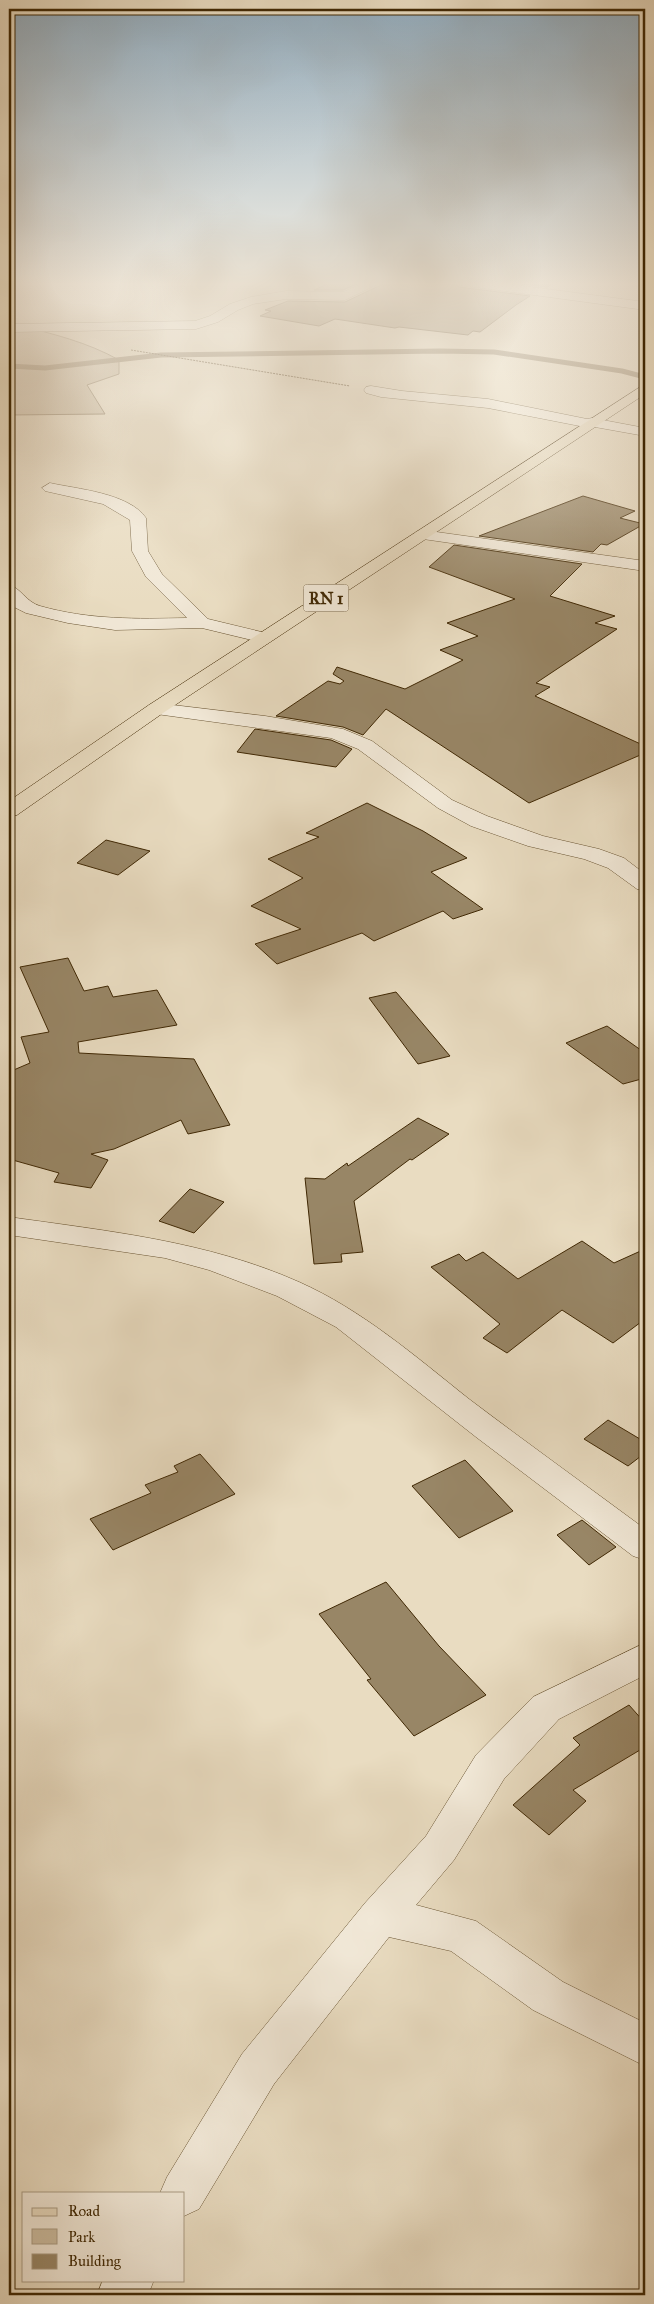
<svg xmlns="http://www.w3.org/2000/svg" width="654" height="2304" font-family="'IM FELL Great Primer',serif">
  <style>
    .green { fill: #ccbda1; stroke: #867252 }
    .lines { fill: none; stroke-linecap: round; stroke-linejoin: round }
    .stream { stroke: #836f4f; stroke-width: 5 }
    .building { fill: #988666; stroke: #402804 }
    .street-casing { stroke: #6a5533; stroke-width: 1 }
    .primary-casing { stroke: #402804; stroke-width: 1 }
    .path { stroke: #402804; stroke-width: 1; stroke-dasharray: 2 1; stroke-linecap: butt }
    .street { fill: #f1e8d7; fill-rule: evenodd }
    .primary { fill: #e9dcc1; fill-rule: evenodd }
    .labels { text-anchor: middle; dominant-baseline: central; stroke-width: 4.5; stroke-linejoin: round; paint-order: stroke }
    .shield { fill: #f1e8d7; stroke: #756243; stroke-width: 1 }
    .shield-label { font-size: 16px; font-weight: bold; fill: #402804 }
  </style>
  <rect width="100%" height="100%" fill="#e9dcc1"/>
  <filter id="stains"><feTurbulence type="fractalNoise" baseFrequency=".004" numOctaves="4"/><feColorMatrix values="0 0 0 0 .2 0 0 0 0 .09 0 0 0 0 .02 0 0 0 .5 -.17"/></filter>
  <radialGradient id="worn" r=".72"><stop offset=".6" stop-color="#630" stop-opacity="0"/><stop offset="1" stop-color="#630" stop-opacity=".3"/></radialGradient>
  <!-- green -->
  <path class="green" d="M18 325C53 334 87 342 119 360V374L87 385 105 414 9 415V330Z"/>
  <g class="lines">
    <!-- stream -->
    <polyline class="stream" points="9,366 45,368 161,355 440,351 494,352 622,371 645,377"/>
  </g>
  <!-- building -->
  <g class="building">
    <polygon points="334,281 348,281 359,283 343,290 314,290"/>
    <polygon points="398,281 451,281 459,287 530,296 516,305 480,332 473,331 468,335 399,327 395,328 335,319 319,326 260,316 271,311 265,310 288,301 345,302 383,284 389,285"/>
    <polygon points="501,281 558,281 547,287"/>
    <polygon points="583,496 635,511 620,518 644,524 607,545 601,544 593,552 479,536"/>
    <polygon points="454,545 582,564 550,596 615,616 595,623 617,629 536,683 550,687 535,696 645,746 645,753 529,803 386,709 363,735 343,727 276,716 328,681 340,684 344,681 333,674 337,667 405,689 463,660 440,650 478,636 447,623 515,599 429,567"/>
    <polygon points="255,729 331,740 352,749 336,767 237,752"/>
    <polygon points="367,803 423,831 467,858 431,872 483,909 453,919 443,911 374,941 362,933 277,964 255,944 301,929 251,906 303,878 268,859 319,837 306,833"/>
    <polygon points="106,840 150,851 118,875 77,863"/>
    <polygon points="68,958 84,991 108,986 113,997 157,990 177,1025 78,1042 79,1053 194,1059 230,1125 188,1134 181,1120 114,1149 91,1154 108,1160 91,1188 54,1182 59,1173 9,1159 9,1072 30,1063 21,1037 49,1032 20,967"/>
    <polygon points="396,992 450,1056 418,1064 369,998"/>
    <polygon points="607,1026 645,1053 645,1078 623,1084 566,1043"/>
    <polygon points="418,1118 449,1134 412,1160 410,1159 354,1201 363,1252 341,1254 342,1262 314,1264 305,1178 325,1179 347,1163 348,1166"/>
    <polygon points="190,1189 224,1202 194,1233 159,1221"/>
    <polygon points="582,1241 614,1263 645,1249 645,1319 613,1343 562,1310 507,1353 483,1338 500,1324 431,1267 459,1254 466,1261 483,1252 518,1279"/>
    <polygon points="608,1420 645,1442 645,1453 628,1466 584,1439"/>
    <polygon points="200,1454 235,1494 113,1550 90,1519 151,1493 145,1485 178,1472 174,1466"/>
    <polygon points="465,1460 513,1511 459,1538 412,1486"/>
    <polygon points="582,1520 616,1547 589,1565 557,1535"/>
    <polygon points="386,1582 439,1646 486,1695 414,1736 367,1680 371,1679 319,1614"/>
    <polygon points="629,1705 645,1723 645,1747 573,1790 586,1801 549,1835 513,1805 580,1745 573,1738"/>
  </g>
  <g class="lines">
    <!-- street casing -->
    <g class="street-casing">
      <g id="street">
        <polygon points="368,281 384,281 345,300 286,299 253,304 238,310 218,322 196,329 9,332 9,324 195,321 210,316 230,304 251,297 286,291 343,292"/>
        <polygon points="453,281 486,281 645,302 645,310 459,285"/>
        <polygon points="371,386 402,391 488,399 587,419 592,418 645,428 645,436 595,427 590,428 488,408 381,397 366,393 364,390 366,387"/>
        <path d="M50 483C77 489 129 493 146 518L148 551 162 574 208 619 270 634 273 638 270 642 264 643 202 628 115 630 68 623 26 613 14 607 9 601V585C21 588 26 602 40 606 89 620 137 619 187 618L146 577 132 551 130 520 103 504 45 491 42 488Z"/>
        <polygon points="422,530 645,561 645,571 416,538 414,535 416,532"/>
        <polygon points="156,703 265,716 343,729 372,741 452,800 487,816 543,836 599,849 624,858 645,874 645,891 637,889 608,868 584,859 528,846 471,826 438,808 358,749 331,738 149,713 146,709 149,705"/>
        <path d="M9 1217C107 1231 207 1241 299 1282 362 1310 415 1356 469 1399 527 1443 587 1486 645 1529V1560L633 1556 476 1437 336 1327 277 1296 209 1270 165 1258 9 1235Z"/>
        <polygon points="645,1643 645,1675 559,1719 504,1779 454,1860 416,1905 476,1921 563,1982 645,2023 645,2066 533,2010 451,1951 389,1937 274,2084 199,2209 184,2216 184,2193 160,2193 167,2177 242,2054 365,1903 426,1836 476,1755 533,1697"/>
        <polygon points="103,2280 154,2280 148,2295 97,2295"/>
      </g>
    </g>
    <!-- primary casing -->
    <g class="primary-casing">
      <polygon id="primary" points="645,384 645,394 163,713 17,815 9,816 9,801 149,705"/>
    </g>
    <!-- path -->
    <polyline class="path" points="131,350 350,386"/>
    <!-- street -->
    <use href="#street" class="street"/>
    <!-- primary -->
    <use href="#primary" class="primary"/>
  </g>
  <!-- sky -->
  <linearGradient id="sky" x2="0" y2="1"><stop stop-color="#91acbf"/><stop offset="0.47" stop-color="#f5efe3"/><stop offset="1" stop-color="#f5efe3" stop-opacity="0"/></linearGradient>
  <rect width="654" height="604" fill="url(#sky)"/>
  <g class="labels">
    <!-- shield labels -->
    <rect class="shield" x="303.5" y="584.5" width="45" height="27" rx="4"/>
    <g class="shield-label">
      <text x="326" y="598">RN 1</text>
    </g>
  </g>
  <!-- margin -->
  <rect width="654" height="2304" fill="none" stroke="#e9dcc1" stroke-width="30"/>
  <rect x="10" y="10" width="634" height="2284" fill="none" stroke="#402804" stroke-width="2.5"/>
  <rect x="15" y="15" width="624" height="2274" fill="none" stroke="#402804"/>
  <!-- legend -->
  <rect x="22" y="2192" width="162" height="90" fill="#f1e8d7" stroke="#aa9b83"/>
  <rect x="32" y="2208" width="25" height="8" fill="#e9dcc1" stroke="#aa9b83"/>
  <text x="68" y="2216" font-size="15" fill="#402804">Road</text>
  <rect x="32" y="2229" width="25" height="15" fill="#ccbda1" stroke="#aa9b83"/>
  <text x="68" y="2242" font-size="15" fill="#402804">Park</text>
  <rect x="32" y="2254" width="25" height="15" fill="#988666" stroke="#aa9b83"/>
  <text x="68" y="2266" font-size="15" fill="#402804">Building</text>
  <rect width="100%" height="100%" filter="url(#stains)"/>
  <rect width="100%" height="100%" fill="url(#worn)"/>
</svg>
